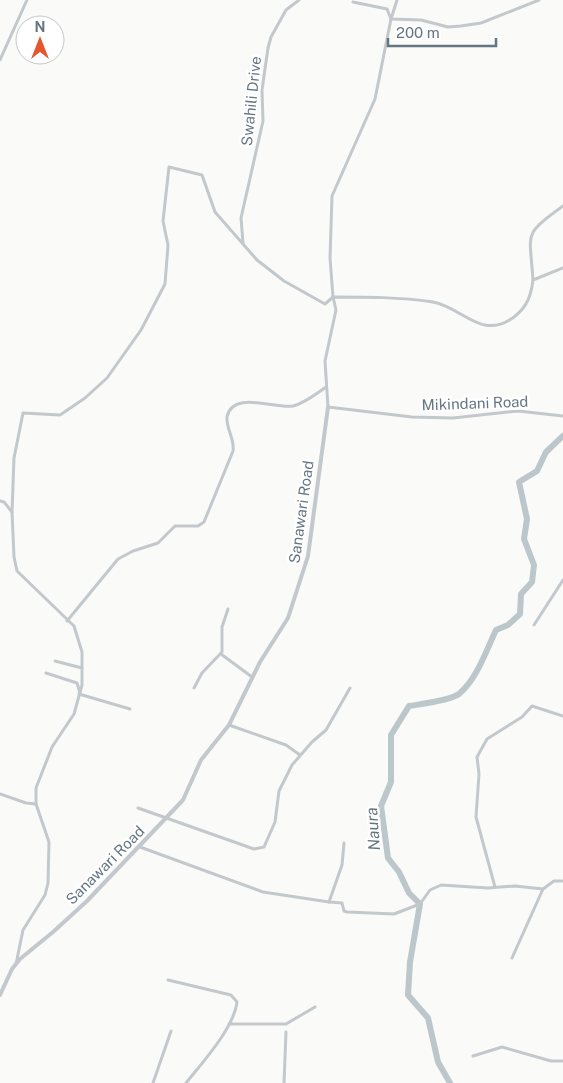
<svg xmlns="http://www.w3.org/2000/svg" width="563" height="1083" font-family="'Public Sans',sans-serif">
  <style>
    .lines { fill: none; stroke-linecap: round; stroke-linejoin: round }
    .river { stroke: #bbc7cb; stroke-width: 6 }
    .minor { stroke: #c3c8cc; stroke-width: 3 }
    .tertiary { stroke: #c3c8cc; stroke-width: 4 }
    .labels { text-anchor: middle; dominant-baseline: central; stroke-width: 5; stroke-linejoin: round; paint-order: stroke }
    .street-label { font-size: 15px; fill: #657683; stroke: #fff }
    .water-label { font-size: 16px; font-style: italic; fill: #60757c; stroke: #fff }
  </style>
  <rect width="100%" height="100%" fill="#fafaf8"/>
  <g class="lines">
    <!-- river -->
    <path class="river" d="M450 1083 438 1062 428 1018 408 995 410 962 420 904 409 893 399 872 388 858 381 806 391 782V735L409 706C421 704 449 701 459 694 477 679 486 651 496 630L508 625 520 614 521 594 532 582 534 565 524 539 527 519 519 482 537 471 546 452 563 436"/>
    <!-- minor -->
    <g class="minor">
      <polyline points="397,0 391,19 375,99 332,196 330,258 333,297 336,310 325,361 328,407 412,417 453,418 518,411 563,416"/>
      <polyline points="353,2 387,9 391,19 421,20 448,27 461,26 481,23 539,0"/>
      <polyline points="0,60 27,0"/>
      <polyline points="243,243 241,218 263,121 262,90 268,48 271,37 286,10 299,0"/>
      <path d="M533 280C530 231 522 236 563 206"/>
      <polyline points="0,501 4,502 12,512 14,557 17,571 74,626 82,652 82,685 74,714 52,747 36,788 36,804 49,842 48,883 45,895 23,930 16,964"/>
      <path d="M12 512 14 458 23 413 60 415 85 398 107 378 141 330 165 284 168 245 163 221 169 167 202 175 215 212 257 260 284 281 325 304 333 297C366 297 399 297 433 302 464 308 481 341 514 317 527 307 531 296 533 280L563 268"/>
      <path d="M67 621 118 559 133 551 158 543 175 526H198L204 522 233 451C235 439 226 429 227 417 232 390 275 409 293 406 305 403 316 394 326 387"/>
      <polyline points="534,625 563,580"/>
      <polyline points="221,654 252,677"/>
      <polyline points="55,661 82,668"/>
      <polyline points="46,673 77,683 80,693"/>
      <polyline points="194,688 202,673 222,652 222,627 228,609"/>
      <polyline points="79,694 130,709"/>
      <polyline points="229,725 286,745 300,755"/>
      <polyline points="0,794 26,803 36,804"/>
      <polyline points="138,808 254,849 264,847 275,822 279,791 292,765 312,742 326,730 350,688"/>
      <polyline points="344,843 342,865 329,902 342,903 344,911 347,912 394,914 420,904 430,890 441,885 488,888 515,886 543,889 554,881 563,881"/>
      <polyline points="140,847 263,892 329,902"/>
      <polyline points="495,887 476,817 479,774 477,757 487,739 522,717 532,706 563,716"/>
      <polyline points="512,958 543,889"/>
      <path d="M168 980 231 995 237 1002C234 1028 202 1063 186 1083"/>
      <polyline points="229,1024 286,1024 315,1007"/>
      <polyline points="473,1056 502,1047 551,1061 563,1061"/>
      <polyline points="153,1083 171,1031"/>
      <polyline points="284,1083 286,1032"/>
    </g>
    <!-- tertiary -->
    <polyline class="tertiary" points="0,995 12,969 20,959 53,932 87,901 183,800 201,760 229,725 260,662 288,618 308,556 328,407"/>
  </g>
  <g class="labels">
    <!-- street labels -->
    <g class="street-label">
      <text transform="translate(251 101) rotate(-84)">Swahili Drive</text>
      <text transform="translate(475 403) rotate(-2)">Mikindani Road</text>
      <text transform="translate(301 512) rotate(-82)">Sanawari Road</text>
      <text transform="translate(105 865) rotate(-45)">Sanawari Road</text>
    </g>
    <!-- water labels -->
    <g class="water-label">
      <text transform="translate(373 829) rotate(-94)">Naura</text>
    </g>
  </g>
  <!-- north arrow -->
  <g transform="translate(40 40)"><circle r="24" fill="#ffffff" stroke="#c1c8cd"/>
  <path d="M0-4L9 19L0 12L-9 19Z" fill="#e4572e"/>
  <text y="-8" font-size="14" font-weight="bold" text-anchor="middle" fill="#657683">N</text>
  </g>
  <!-- scale -->
  <path d="M388 38v8h108v-8" fill="none" stroke="#657683" stroke-width="2.5"/>
  <text x="396" y="38" font-size="15" fill="#657683" stroke="#ffffff" stroke-width="4" paint-order="stroke">200 m</text>
</svg>
